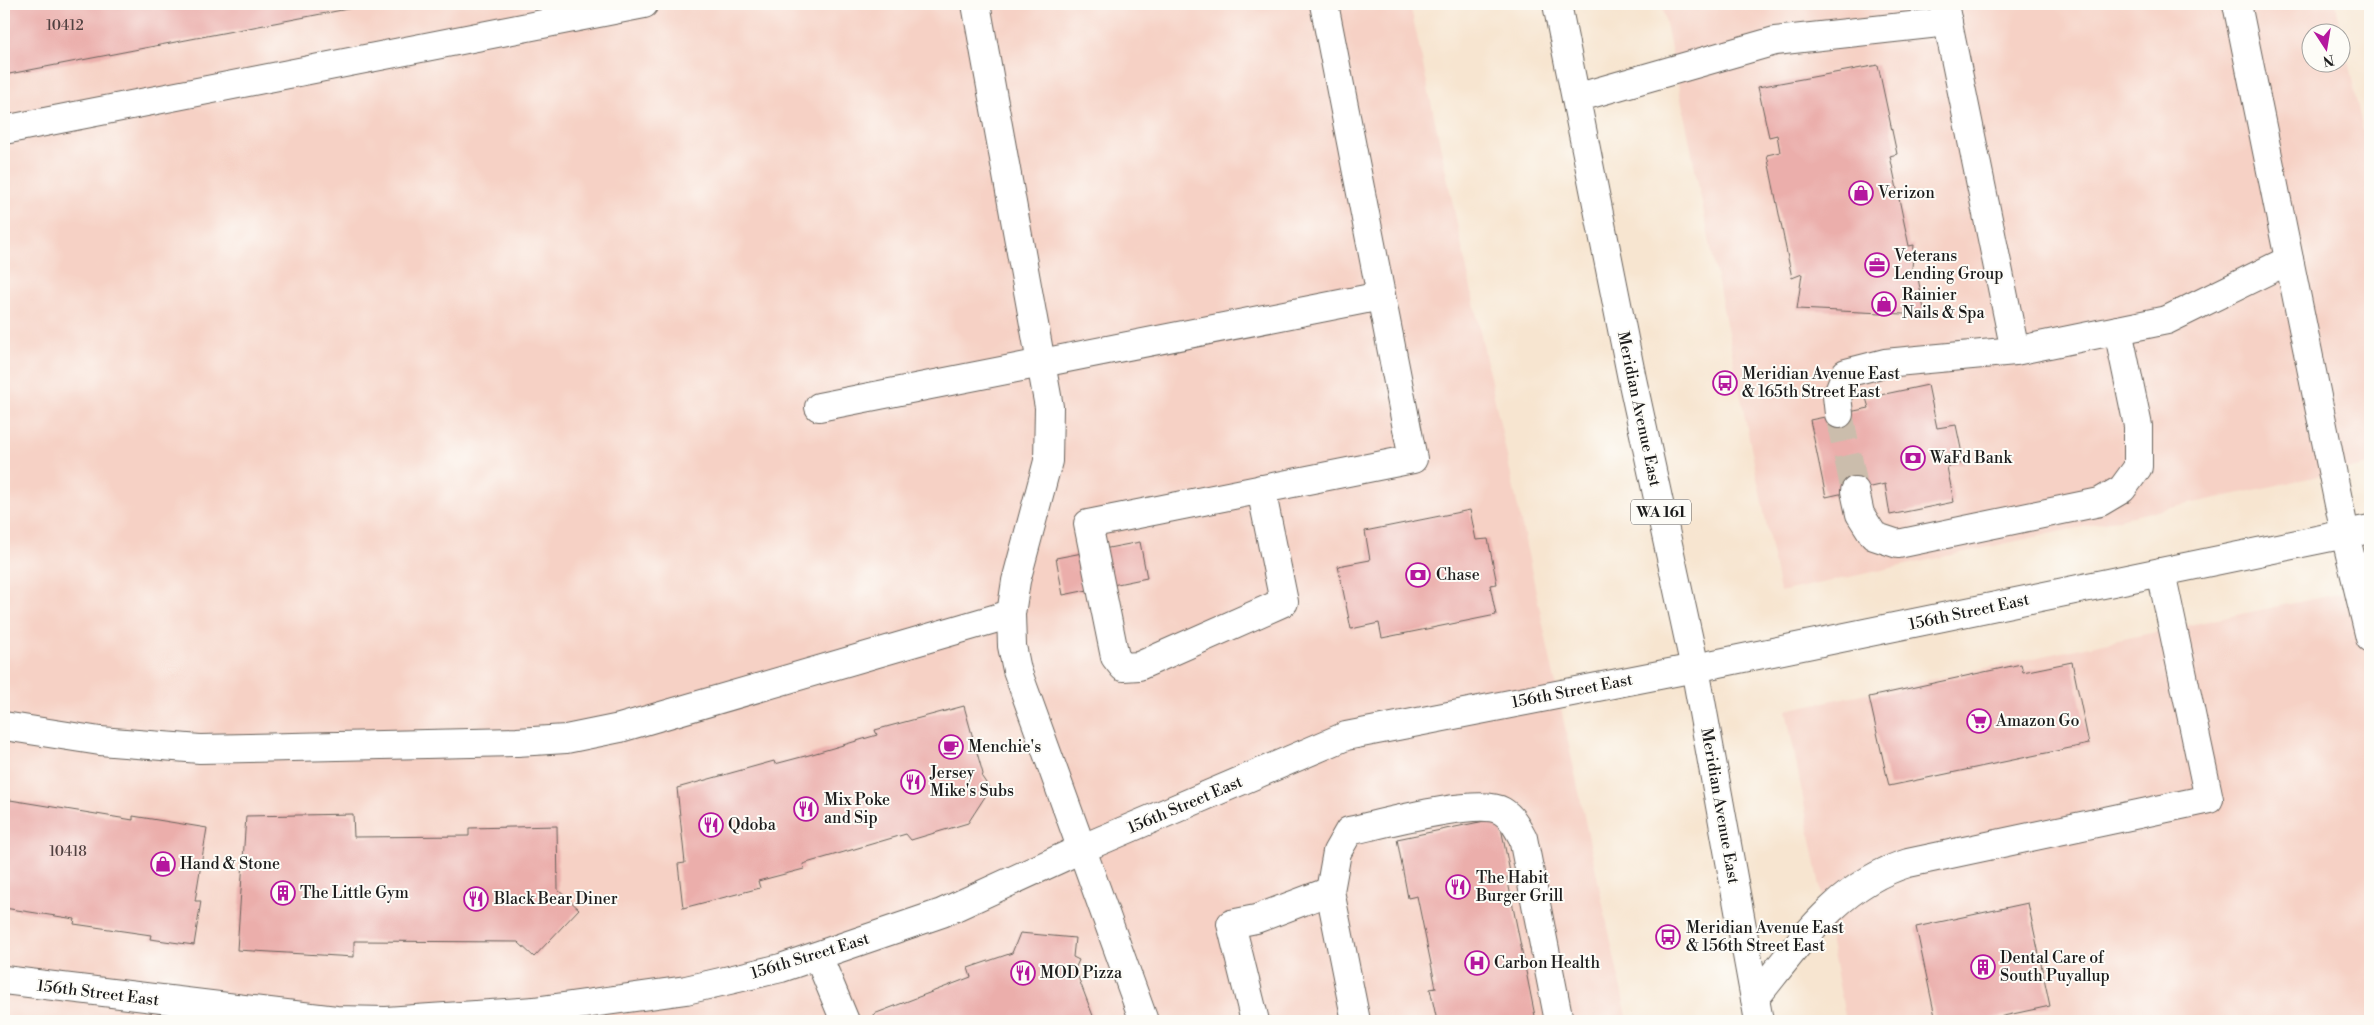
<svg xmlns="http://www.w3.org/2000/svg" width="2374" height="1025" font-family="'Libre Bodoni',serif">
  <style>
    .built { fill: #f6d1c5; fill-rule: evenodd }
    .building { fill: #ebaeab }
    .lines { fill: none; stroke-linecap: round; stroke-linejoin: round }
    .minor-tunnel { stroke: #cbbdac; stroke-width: 28; stroke-dasharray: 28 14; stroke-linecap: butt }
    .minor-casing { stroke: #69625b; stroke-width: 30 }
    .major-casing { stroke: #69625b; stroke-width: 30 }
    .minor { stroke: #fff; stroke-width: 28 }
    .major { stroke: #fff; stroke-width: 28 }
    .labels { text-anchor: middle; dominant-baseline: central; stroke-width: 4; stroke-linejoin: round; paint-order: stroke }
    .number-label { font-size: 14px; fill: #504040 }
    .shield { fill: #fdfcf7; stroke: #605f5e; stroke-width: 1 }
    .shield-label { font-size: 15px; font-weight: bold; fill: #1c1c1c }
    .poi-label { font-size: 16px; fill: #1c1c1c; stroke: #fdfcf7; text-anchor: start }
    .street-label { font-size: 16px; fill: #1c1c1c; stroke: #fdfcf7 }
  </style>
  <rect width="100%" height="100%" fill="#fdfcf7"/>
  <filter id="ink" filterUnits="userSpaceOnUse"><feTurbulence type="fractalNoise" baseFrequency=".02" numOctaves="2"/><feDisplacementMap in="SourceGraphic" scale="10" xChannelSelector="R" yChannelSelector="G"/><feConvolveMatrix kernelMatrix="1 2 1 2 8 2 1 2 1" color-interpolation-filters="sRGB"/></filter>
  <filter id="wash" filterUnits="userSpaceOnUse"><feTurbulence type="fractalNoise" baseFrequency=".0096" numOctaves="4" result="noise"/><feDisplacementMap in="SourceGraphic" scale="20" xChannelSelector="R" yChannelSelector="G"/><feGaussianBlur stdDeviation="1.12" result="paint"/><feColorMatrix in="noise" values="0 0 0 0 0 0 0 0 0 0 0 0 0 0 0 0 0 1.4 0 .05"/><feComposite in="paint" operator="in"/></filter>
  <g filter="url(#wash)">
    <rect width="100%" height="100%" fill="#f7e5d0"/>
    <!-- built -->
    <g class="built">
      <polygon points="4,4 1410,4 1628,1021 4,1021"/>
      <path d="M1662 4H2336L2370 164V465L1780 592ZM2312 32H2342V62H2312Z"/>
      <polygon points="2370,587 2370,1021 1846,1021 1786,710"/>
    </g>
    <g id="blocks">
      <!-- building -->
      <g class="building">
        <polygon points="4,4 368,4 368,5 4,75"/>
        <polygon points="1878,65 1897,154 1890,156 1909,246 1914,245 1911,279 1918,278 1925,315 1797,309 1802,274 1792,278 1767,155 1780,152 1777,135 1769,137 1758,87"/>
        <polygon points="1928,385 1937,428 1956,425 1964,463 1947,467 1954,502 1890,515 1885,484 1826,497 1810,420 1869,408 1866,398"/>
        <polygon points="1470,510 1476,540 1488,539 1497,584 1490,585 1496,615 1382,638 1379,623 1351,629 1338,566 1370,560 1365,531"/>
        <polygon points="1140,542 1147,578 1063,595 1056,558"/>
        <polygon points="2072,662 2089,744 1889,786 1869,697 2021,664 2023,672"/>
        <polygon points="964,706 983,774 982,777 990,789 968,823 911,840 906,834 803,864 804,869 758,881 760,888 683,908 678,864 685,863 677,788 774,761 775,764 809,755 877,735 875,730"/>
        <polygon points="4,799 133,820 133,816 207,828 195,901 201,901 194,945 150,939 151,935 74,924 75,919 4,908"/>
        <polygon points="353,814 354,837 469,836 469,828 557,826 558,890 579,909 534,957 518,942 354,941 354,957 237,950 246,816"/>
        <polygon points="1499,818 1511,877 1507,877 1536,1021 1437,1021 1430,989 1436,988 1417,896 1408,898 1397,839"/>
        <polygon points="2028,903 2050,1006 1980,1021 1936,1021 1916,927"/>
        <polygon points="1020,933 1075,938 1073,957 1079,960 1075,969 1095,1021 876,1021 874,1014 971,977 968,968 1012,953"/>
      </g>
    </g>
  </g>
  <g filter="url(#ink)">
    <use href="#blocks" fill-opacity="0" stroke="#69625b" stroke-width="1"/>
    <g class="lines">
      <!-- minor-tunnel -->
      <polyline class="minor-tunnel" points="1839,414 1855,491"/>
      <!-- minor casing -->
      <g class="minor-casing">
        <g id="minor">
          <polyline points="976,4 1049,407 1048,461 1016,581 1011,614 1012,646 1017,670 1144,1021"/>
          <polyline points="1944,4 2015,351 2167,320 2289,260"/>
          <polyline points="2237,4 2345,534 2370,638"/>
          <polyline points="1576,98 1775,41 1948,22"/>
          <polyline points="4,130 644,4"/>
          <polyline points="819,407 1381,296"/>
          <polyline points="1839,414 1837,396 1846,373 1885,363 2015,351"/>
          <polyline points="1261,489 1284,602 1139,666 1123,667 1115,657 1088,524 1413,459 1324,4"/>
          <polyline points="1855,491 1860,514 1874,536 1898,544 2100,502 2122,489 2138,467 2138,426 2118,330"/>
          <polyline points="4,726 100,741 200,749 517,742 566,739 620,728 1011,614"/>
          <path d="M1330 891 1337 852 1349 831C1377 825 1479 797 1502 811 1512 817 1517 827 1523 838L1559 1021"/>
          <polyline points="818,956 845,1021"/>
          <polyline points="4,980 336,1020 386,1021 534,1011 686,990 781,968 942,913 1081,849 1346,736 1695,668 2370,529"/>
          <path d="M1755 998C1799 944 1838 884 1908 863L2209 799 2161 572"/>
          <polyline points="1255,1021 1231,924 1256,919 1330,891 1356,1021"/>
        </g>
      </g>
      <!-- major casing -->
      <g class="major-casing">
        <polyline id="major" points="1557,4 1632,379 1695,668 1759,1021"/>
      </g>
      <!-- minor -->
      <use href="#minor" class="minor"/>
      <!-- major -->
      <use href="#major" class="major"/>
    </g>
  </g>
  <!-- icons -->
  <defs>
    <g id="shop-ring" transform="scale(1.25)"><circle r="9.5" fill="#fdfcf7" stroke="#b5179e" stroke-width="1.5"/><path d="M-5-2.5h2.3a2.7 3.5 0 0 1 5.4 0H5L5.5 6h-11ZM-1.5-2.5h3a1.5 2.3 0 0 0-3 0Z" fill="#b5179e"/></g>
    <g id="office-ring" transform="scale(1.25)"><circle r="9.5" fill="#fdfcf7" stroke="#b5179e" stroke-width="1.5"/><path d="M-6-3h4V-5.5h4V-3h4V5H-6ZM-1-4.5V-3h2v-1.5ZM-6 0V1H6V0Z" fill="#b5179e"/></g>
    <g id="bus-ring" transform="scale(1.25)"><circle r="9.5" fill="#fdfcf7" stroke="#b5179e" stroke-width="1.5"/><path d="M-5-6H5V4H4V6H2V4H-2V6H-4V4H-5ZM-3.5-4V0h7V-4ZM-3.5 1.2v1.5H-2V1.2ZM2 1.2v1.5H3.5V1.2Z" fill="#b5179e"/></g>
    <g id="bank-ring" transform="scale(1.25)"><circle r="9.5" fill="#fdfcf7" stroke="#b5179e" stroke-width="1.5"/><path d="M-6-4H6V4H-6ZM0-2.3a2.3 2.3 0 1 0 0 4.6a2.3 2.3 0 1 0 0-4.6Z" fill="#b5179e"/></g>
    <g id="supermarket-ring" transform="scale(1.25)"><circle r="9.5" fill="#fdfcf7" stroke="#b5179e" stroke-width="1.5"/><path d="M-6-5.5h2.5l.6 2H6L4.5 2H-2.5L-4.4-4H-6ZM-1.5 3.2a1.3 1.3 0 1 0 .1 0ZM3 3.2a1.3 1.3 0 1 0 .1 0Z" fill="#b5179e"/></g>
    <g id="cafe-ring" transform="scale(1.25)"><circle r="9.5" fill="#fdfcf7" stroke="#b5179e" stroke-width="1.5"/><path d="M-5.5-4.5H6V0H3Q3 3.5 0 3.5H-2.5Q-5.5 3.5-5.5 0ZM3-3.2v2h1.7v-2ZM-6 4.5H4V6H-6Z" fill="#b5179e"/></g>
    <g id="restaurant-ring" transform="scale(1.25)"><circle r="9.5" fill="#fdfcf7" stroke="#b5179e" stroke-width="1.5"/><path d="M-5-6h1v4h1v-4h1v4h1v-4h1v5L-1.5 .5V6h-2V.5L-5-1ZM5-6V6H3V1.5H1.5Q1.5-4 5-6Z" fill="#b5179e"/></g>
    <g id="building-ring" transform="scale(1.25)"><circle r="9.5" fill="#fdfcf7" stroke="#b5179e" stroke-width="1.5"/><path d="M-4-6H4V6H1V3H-1V6H-4ZM-2.5-4.3h1.7v1.8h-1.7ZM.8-4.3h1.7v1.8H.8ZM-2.5-1h1.7V.8h-1.7ZM.8-1h1.7V.8H.8Z" fill="#b5179e"/></g>
    <g id="hospital-ring" transform="scale(1.25)"><circle r="9.5" fill="#fdfcf7" stroke="#b5179e" stroke-width="1.5"/><path d="M-5-5h3v3.5h4V-5h3V5h-3V1.5h-4V5h-3Z" fill="#b5179e"/></g>
  </defs>
  <g fill-rule="evenodd">
    <use href="#shop-ring" x="1861" y="193"/>
    <use href="#office-ring" x="1877" y="265"/>
    <use href="#shop-ring" x="1884" y="304"/>
    <use href="#bus-ring" x="1725" y="383"/>
    <use href="#bank-ring" x="1913" y="458"/>
    <use href="#bank-ring" x="1418" y="575"/>
    <use href="#supermarket-ring" x="1979" y="721"/>
    <use href="#cafe-ring" x="951" y="747"/>
    <use href="#restaurant-ring" x="913" y="782"/>
    <use href="#restaurant-ring" x="806" y="809"/>
    <use href="#restaurant-ring" x="711" y="825"/>
    <use href="#shop-ring" x="163" y="864"/>
    <use href="#restaurant-ring" x="1458" y="887"/>
    <use href="#building-ring" x="283" y="893"/>
    <use href="#restaurant-ring" x="476" y="899"/>
    <use href="#bus-ring" x="1668" y="937"/>
    <use href="#hospital-ring" x="1477" y="963"/>
    <use href="#building-ring" x="1983" y="967"/>
    <use href="#restaurant-ring" x="1023" y="973"/>
  </g>
  <g class="labels">
    <!-- number labels -->
    <g class="number-label">
      <text x="65" y="26">10412</text>
      <text x="68" y="852">10418</text>
    </g>
    <!-- shield labels -->
    <rect class="shield" x="1631" y="499.5" width="60" height="25" rx="4"/>
    <g class="shield-label">
      <text x="1661" y="512">WA 161</text>
    </g>
    <!-- poi labels -->
    <g class="poi-label">
      <text x="1878" y="193">Verizon</text>
      <text x="1894" y="256">Veterans<tspan x="1894" dy="18">Lending Group</tspan></text>
      <text x="1902" y="295">Rainier<tspan x="1902" dy="18">Nails &amp; Spa</tspan></text>
      <text x="1742" y="374">Meridian Avenue East<tspan x="1742" dy="18">&amp; 165th Street East</tspan></text>
      <text x="1930" y="458">WaFd Bank</text>
      <text x="1436" y="575">Chase</text>
      <text x="1996" y="721">Amazon Go</text>
      <text x="968" y="747">Menchie's</text>
      <text x="930" y="773">Jersey<tspan x="930" dy="18">Mike's Subs</tspan></text>
      <text x="824" y="800">Mix Poke<tspan x="824" dy="18">and Sip</tspan></text>
      <text x="728" y="825">Qdoba</text>
      <text x="180" y="864">Hand &amp; Stone</text>
      <text x="1476" y="878">The Habit<tspan x="1476" dy="18">Burger Grill</tspan></text>
      <text x="300" y="893">The Little Gym</text>
      <text x="494" y="899">Black Bear Diner</text>
      <text x="1686" y="928">Meridian Avenue East<tspan x="1686" dy="18">&amp; 156th Street East</tspan></text>
      <text x="2000" y="958">Dental Care of<tspan x="2000" dy="18">South Puyallup</tspan></text>
      <text x="1494" y="963">Carbon Health</text>
      <text x="1040" y="973">MOD Pizza</text>
    </g>
    <!-- street labels -->
    <g class="street-label">
      <text transform="translate(1639 409) rotate(78)">Meridian Avenue East</text>
      <text transform="translate(1969 612) rotate(-12)">156th Street East</text>
      <text transform="translate(1572 691) rotate(-11)">156th Street East</text>
      <text transform="translate(1185 805) rotate(-23)">156th Street East</text>
      <text transform="translate(1720 806) rotate(80)">Meridian Avenue East</text>
      <text transform="translate(810 956) rotate(-17)">156th Street East</text>
      <text transform="translate(98 993) rotate(7)">156th Street East</text>
    </g>
  </g>
  <!-- margin -->
  <rect width="2374" height="1025" fill="none" stroke="#fdfcf7" stroke-width="20"/>
  <!-- north arrow -->
  <g transform="translate(2326 48) rotate(168)"><circle r="24" fill="#fdfcf7" stroke="#a3a29f"/>
  <path d="M0-4L9 19L0 12L-9 19Z" fill="#b5179e"/>
  <text y="-8" font-size="14" font-weight="bold" text-anchor="middle" fill="#1c1c1c">N</text>
  </g>
</svg>
